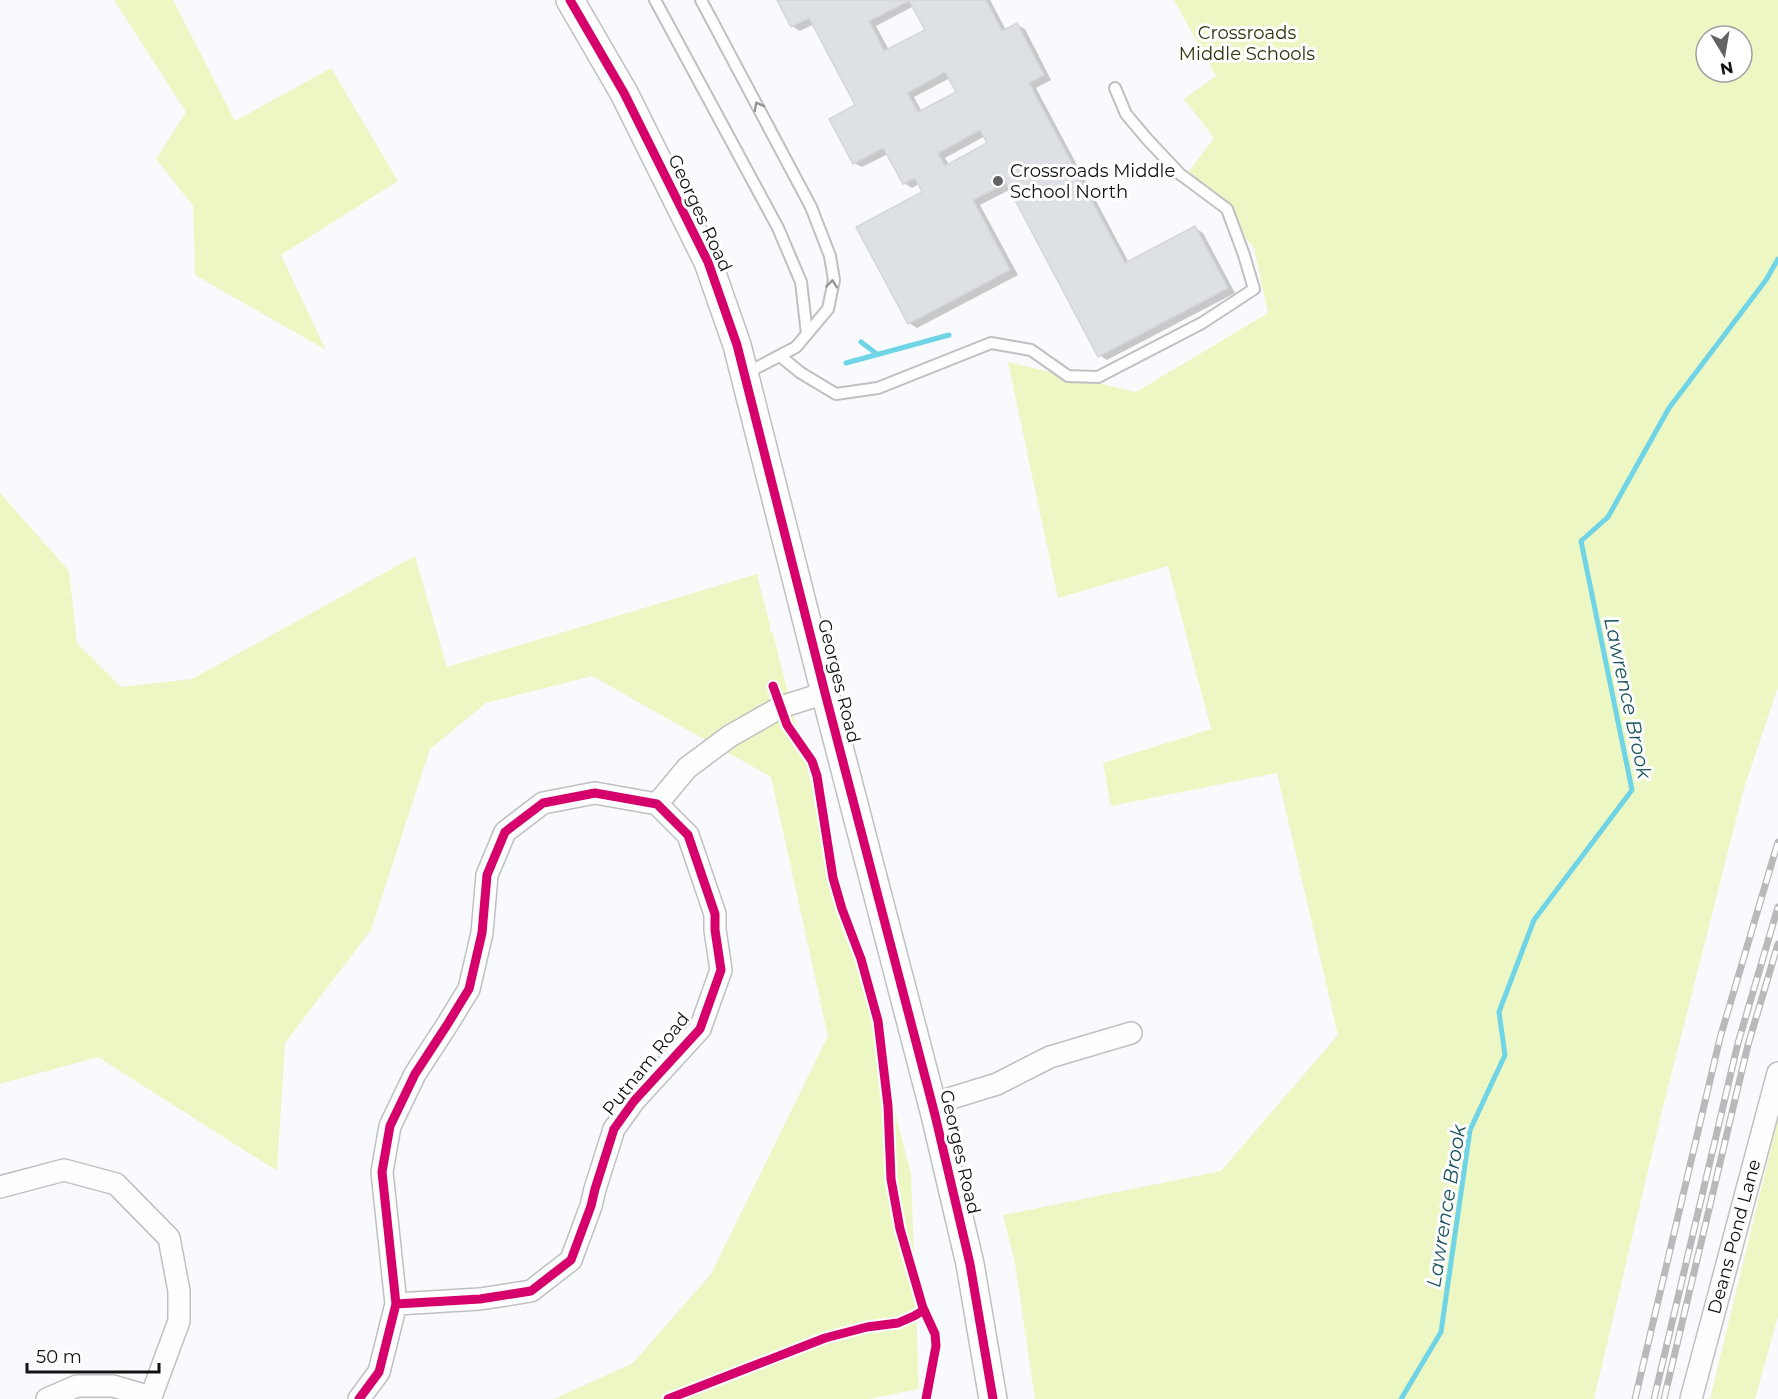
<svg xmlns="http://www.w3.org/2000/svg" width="1778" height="1399" font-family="Montserrat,sans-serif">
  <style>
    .green { fill: #ecf7c4; fill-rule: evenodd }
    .shadow { fill: #0003; fill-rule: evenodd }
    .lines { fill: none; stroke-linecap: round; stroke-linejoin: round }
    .stream { stroke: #70d4e7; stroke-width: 5 }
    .building { fill: #dde0e4; stroke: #d4d6d8; stroke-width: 1.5; fill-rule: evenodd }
    .service-casing { stroke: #bec0c2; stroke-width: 14 }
    .minor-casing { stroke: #bec0c2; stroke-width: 24 }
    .tertiary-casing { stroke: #bec0c2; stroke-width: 30 }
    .service { stroke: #fefeff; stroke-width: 10 }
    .minor { stroke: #fefeff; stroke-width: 21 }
    .tertiary { stroke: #fefeff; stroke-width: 27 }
    .rail-casing { stroke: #b8b9ba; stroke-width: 7 }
    .rail { stroke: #fff; stroke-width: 4.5; stroke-dasharray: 14; stroke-linecap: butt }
    .cycleway-casing { stroke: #fff; stroke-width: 13 }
    .cycleway { stroke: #d6006c; stroke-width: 9 }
    .oneway { stroke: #939495 }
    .poi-dot { fill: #616365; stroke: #fff; stroke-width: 2 }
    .labels { text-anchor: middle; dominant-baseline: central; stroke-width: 6; stroke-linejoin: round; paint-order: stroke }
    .park-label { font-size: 18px; fill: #2c3209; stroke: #fff }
    .poi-label { font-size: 18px; fill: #101213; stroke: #fff; text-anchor: start }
    .street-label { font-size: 18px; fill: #101213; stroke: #fff }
    .water-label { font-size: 20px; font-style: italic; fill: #18525d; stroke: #fff }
  </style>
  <rect width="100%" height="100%" fill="#f8fafd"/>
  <!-- green -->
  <g class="green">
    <polygon points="114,0 173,0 235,121 331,68 398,181 281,255 326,350 195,275 193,206 156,159 186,112"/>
    <path d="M1174 0H1778V687L1744 788 1662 1111 1594 1399H1035L1015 1263 1003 1215 1221 1171 1338 1035 1277 773 1111 806 1103 763 1211 729 1168 566 1058 598 1008 362 1136 392 1268 313 1254 248 1189 171 1214 138 1184 99 1216 76ZM1706 36H1742V72H1706Z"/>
    <polygon points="0,493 69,571 77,643 121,687 192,679 415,556 447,667 757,574 770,625 770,630 773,634 911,1174 919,1389 869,1399 554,1399 633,1363 711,1274 828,1036 771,777 592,676 486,703 430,749 371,930 285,1043 277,1171 98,1057 0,1084"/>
    <polygon points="1778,1119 1778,1316 1755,1399 1710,1399"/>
  </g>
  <!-- shadow -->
  <path class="shadow" d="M779 0H990L1006 30 1017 25 1025 29 1051 80 1036 88 1129 263 1195 228 1203 233 1235 293 1107 360 1099 355 1011 189 980 205 1018 275 917 328 909 323 924 193 919 184 912 188 904 183 888 154 862 167 854 163 857 106 814 24 800 31 792 26ZM914 6 927 31 889 50 876 26ZM950 78 958 92 922 112 914 97ZM985 136 989 143 949 165 945 158Z"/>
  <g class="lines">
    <!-- stream -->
    <g class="stream">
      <polyline points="861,342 877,354"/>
      <polyline points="846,363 949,335"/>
      <polyline points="1401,1399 1441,1332 1470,1130 1505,1055 1499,1012 1534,920 1632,790 1581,541 1608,517 1669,408 1766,280 1778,259"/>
    </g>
  </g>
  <!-- building -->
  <path class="building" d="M777 0H986L1002 31 1017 23 1044 75 1029 83 1125 263 1195 226 1228 288 1098 357 1006 183 973 200 1010 270 908 324 856 227 922 192 915 178 903 184 883 148 853 164 829 119 855 105 809 18 791 27ZM909 1 925 30 884 51 869 21ZM945 72 956 92 918 112 907 93ZM980 130 987 143 945 166 938 153Z"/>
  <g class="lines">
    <!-- service casing -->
    <g class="service-casing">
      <g id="service">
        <polyline points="655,0 778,228 801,282 807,334"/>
        <polyline points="701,0 811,207 830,256 834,280 828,309 796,347 745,374"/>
        <polyline points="780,356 801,373 836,394 878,388 991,343 1031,350 1068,376 1098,377 1202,323 1254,289 1244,255 1227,209 1180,174 1147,139 1126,114 1115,88"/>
      </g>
    </g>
    <!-- minor casing -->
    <g class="minor-casing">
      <g id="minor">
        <polyline points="657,804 687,768 730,736 781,707 825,693"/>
        <polyline points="932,1104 997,1084 1050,1057 1131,1033"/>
        <polyline points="0,1187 64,1170 116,1184 169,1238 179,1291 179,1321 151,1397 113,1386 77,1386 47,1399"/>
        <polyline points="359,1399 379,1372 396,1304 382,1172 390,1126 415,1074 447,1025 469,989 482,933 487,875 505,832 543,803 595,793 657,804 688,835 715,914 715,930 721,970 700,1029 634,1101 614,1129 595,1189 591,1206 571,1260 531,1291 480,1299 396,1304"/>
        <path id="s1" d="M1691 1399 1778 1073"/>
      </g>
    </g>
    <!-- tertiary casing -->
    <g class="tertiary-casing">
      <polyline id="tertiary" points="570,0 624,93 708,262 737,345 825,693 935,1115 970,1264 993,1399"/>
    </g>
    <!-- service -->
    <use href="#service" class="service"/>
    <!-- minor -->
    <use href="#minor" class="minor"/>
    <!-- tertiary -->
    <use href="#tertiary" class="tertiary"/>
    <!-- rail casing -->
    <g class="rail-casing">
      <g id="rail">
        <polyline points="1635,1399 1720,1038 1778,842"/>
        <polyline points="1654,1399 1738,1043 1778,907"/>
        <polyline points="1664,1399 1748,1045 1778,944"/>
      </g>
    </g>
    <!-- rail -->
    <use href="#rail" class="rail"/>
    <!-- cycleway casing -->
    <g class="cycleway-casing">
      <g id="cycleway">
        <polyline points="570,0 624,93 708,262 737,345 825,693 935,1115 970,1264 993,1399"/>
        <polyline points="773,686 787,725 812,761 817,776 833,878 842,909 861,959 878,1021 888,1106 891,1179 900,1229 923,1308 935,1334 936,1346 926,1399"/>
        <polyline points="359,1399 379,1372 396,1304 382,1172 390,1126 415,1074 447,1025 469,989 482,933 487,875 505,832 543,803 595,793 657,804 688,835 715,914 715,930 721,970 700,1029 634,1101 614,1129 595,1189 591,1206 571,1260 531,1291 480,1299 396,1304"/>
        <polyline points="668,1399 825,1338 867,1327 898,1323 914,1316 924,1310"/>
      </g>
    </g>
    <!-- cycleway -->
    <use href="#cycleway" class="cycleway"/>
  </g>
  <!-- one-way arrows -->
  <defs><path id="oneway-chevron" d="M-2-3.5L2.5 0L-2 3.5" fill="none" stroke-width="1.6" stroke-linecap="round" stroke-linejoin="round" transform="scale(1.5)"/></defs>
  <g class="oneway">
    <use href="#oneway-chevron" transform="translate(758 106) rotate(-118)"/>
    <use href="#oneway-chevron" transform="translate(832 284) rotate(-85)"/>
  </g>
  <!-- markers -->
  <circle class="poi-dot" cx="998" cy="181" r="6"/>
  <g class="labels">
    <!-- park labels -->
    <g class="park-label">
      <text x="1247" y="33">Crossroads<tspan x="1247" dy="21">Middle Schools</tspan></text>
    </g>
    <!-- poi labels -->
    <g class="poi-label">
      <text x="1010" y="171">Crossroads Middle<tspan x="1010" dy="21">School North</tspan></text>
    </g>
    <!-- street labels -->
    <g class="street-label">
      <text transform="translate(700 213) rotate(65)">Georges Road</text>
      <text transform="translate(839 681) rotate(76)">Georges Road</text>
      <text transform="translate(646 1064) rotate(-51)">Putnam Road</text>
      <text transform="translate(960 1152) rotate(77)">Georges Road</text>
      <text stroke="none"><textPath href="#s1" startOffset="168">Deans Pond Lane</textPath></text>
    </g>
    <!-- water labels -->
    <g class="water-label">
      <text transform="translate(1628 698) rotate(78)">Lawrence Brook</text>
      <text transform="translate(1446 1206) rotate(-81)">Lawrence Brook</text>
    </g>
  </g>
  <!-- north arrow -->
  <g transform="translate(1724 54) rotate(169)"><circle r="28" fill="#ffffff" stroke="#9fa0a1" stroke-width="1.5"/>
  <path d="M0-4.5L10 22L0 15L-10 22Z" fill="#616365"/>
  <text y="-9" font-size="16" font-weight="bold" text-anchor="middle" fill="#101213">N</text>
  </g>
  <!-- scale -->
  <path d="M27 1363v9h132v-9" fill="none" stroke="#101213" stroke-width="3"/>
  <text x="36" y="1363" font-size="18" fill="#101213" stroke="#ffffff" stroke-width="4.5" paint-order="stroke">50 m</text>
</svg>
